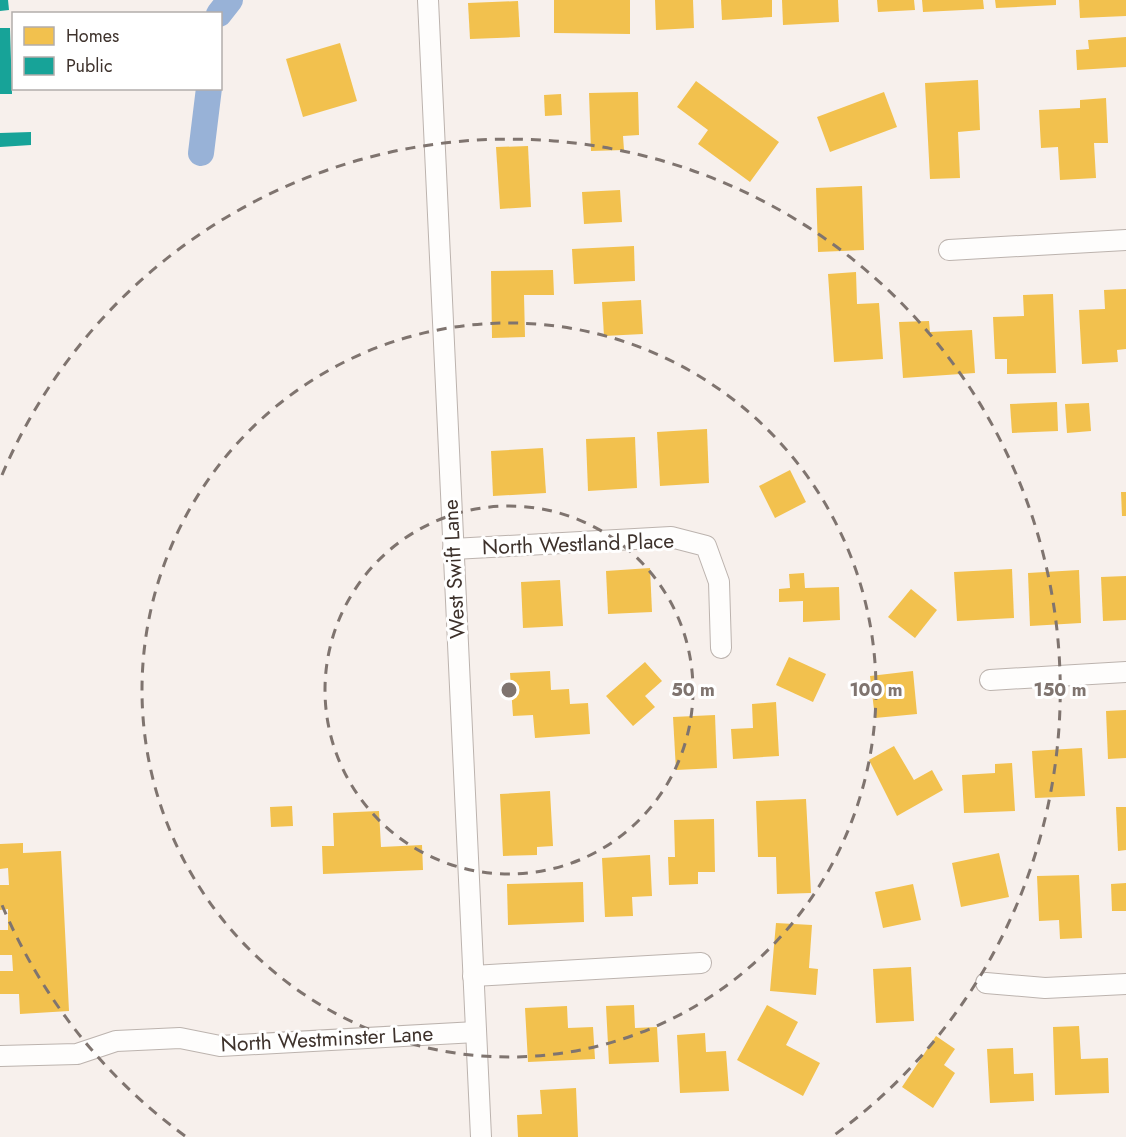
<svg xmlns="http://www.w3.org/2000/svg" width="1126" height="1137" font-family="Jost,sans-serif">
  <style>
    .homes { fill: #f2c14e }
    .public { fill: #17a398 }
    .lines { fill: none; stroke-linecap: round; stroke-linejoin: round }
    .canal { stroke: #98b2d7; stroke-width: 26 }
    .street-casing { stroke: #bcb3ae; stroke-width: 22 }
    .street { stroke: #fefdfc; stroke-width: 20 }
    .ring { fill: none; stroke: #7f746f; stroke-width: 3; stroke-dasharray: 10 8 }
    .labels { text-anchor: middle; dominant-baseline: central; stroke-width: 6; stroke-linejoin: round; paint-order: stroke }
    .street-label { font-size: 21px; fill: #3e322c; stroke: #fff }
    .centre { fill: #7f746f; stroke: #fff; stroke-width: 3 }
    .ring-label { font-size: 18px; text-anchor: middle; font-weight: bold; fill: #7f746f; stroke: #fff; stroke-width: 6; stroke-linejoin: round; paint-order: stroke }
  </style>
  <rect width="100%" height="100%" fill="#f7f0ec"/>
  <!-- homes -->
  <g class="homes">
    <polygon points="554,0 630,0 630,34 554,33"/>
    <polygon points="655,0 693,0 694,28 656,30"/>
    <polygon points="721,0 772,0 772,17 722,20"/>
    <polygon points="782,0 838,0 839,22 783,25"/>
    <polygon points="877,0 914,0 915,10 878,12"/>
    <polygon points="922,0 983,0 984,9 923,12"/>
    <polygon points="995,0 1056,0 1056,5 996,8"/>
    <polygon points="1079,0 1126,0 1126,16 1080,18"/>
    <polygon points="518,1 520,37 470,39 468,3"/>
    <polygon points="1126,37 1126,67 1077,70 1076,50 1089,49 1088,40"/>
    <polygon points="340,43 357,101 303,117 286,59"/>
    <polygon points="978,80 980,130 958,132 960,178 930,179 925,83"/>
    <polygon points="696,81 779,142 750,182 698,144 708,130 677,107"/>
    <polygon points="638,92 639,135 623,136 624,150 591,151 589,93"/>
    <polygon points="884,92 897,127 830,152 817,117"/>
    <polygon points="561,94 562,115 545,116 544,95"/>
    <polygon points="1106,98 1108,143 1094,143 1096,178 1060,180 1058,147 1041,148 1039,110 1080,108 1080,100"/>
    <polygon points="528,146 531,207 500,209 496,147"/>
    <polygon points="862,186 864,250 818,252 816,188"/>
    <polygon points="620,190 622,222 584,224 582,192"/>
    <polygon points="634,246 635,281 574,284 572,249"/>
    <polygon points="553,270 554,295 524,295 525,337 492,338 491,271"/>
    <polygon points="856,272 857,304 879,303 883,359 834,362 828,274"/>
    <polygon points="1126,289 1126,349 1117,350 1118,362 1082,364 1079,310 1105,309 1104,290"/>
    <polygon points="1053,294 1056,373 1007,374 1007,359 995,359 993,317 1024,316 1023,295"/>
    <polygon points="641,300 643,334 604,336 602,302"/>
    <polygon points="929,321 930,332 972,330 975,373 903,378 899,322"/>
    <polygon points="1057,402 1058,431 1012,433 1010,404"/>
    <polygon points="1089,403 1091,431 1067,433 1065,404"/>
    <polygon points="707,429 709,483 660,486 657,432"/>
    <polygon points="635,437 637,488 588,491 586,439"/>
    <polygon points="543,448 546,493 493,496 491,451"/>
    <polygon points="790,470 806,502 775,518 759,486"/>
    <polygon points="1121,492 1126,492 1126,516 1122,516"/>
    <polygon points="650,568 652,612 608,614 606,571"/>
    <polygon points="1012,569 1014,618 957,621 954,572"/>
    <polygon points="1079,570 1081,623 1030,626 1028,573"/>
    <polygon points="804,573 805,588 839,587 840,620 803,622 803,601 779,602 779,589 790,588 789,574"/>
    <polygon points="1126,576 1126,620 1103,621 1101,577"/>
    <polygon points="560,580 563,626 523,628 521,582"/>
    <polygon points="911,589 937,610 915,638 888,617"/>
    <polygon points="789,657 826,674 813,702 776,685"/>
    <polygon points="645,662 662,681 645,696 655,707 633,726 606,696"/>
    <polygon points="550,671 551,690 569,689 570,704 588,703 590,734 535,738 533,715 513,716 510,673"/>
    <polygon points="913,671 917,714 875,718 870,676"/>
    <polygon points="776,702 779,756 733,759 731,729 753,728 752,704"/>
    <polygon points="1126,710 1126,758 1108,759 1106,711"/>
    <polygon points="715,715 717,768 676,770 673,717"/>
    <polygon points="894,746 914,780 932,770 943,790 897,816 869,760"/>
    <polygon points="1082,748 1085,796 1035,798 1032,751"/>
    <polygon points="1012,763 1015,811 964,813 962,775 995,773 995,764"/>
    <polygon points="550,791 553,846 537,847 537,855 503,856 500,794"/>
    <polygon points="806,799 811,893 777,894 776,857 758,857 756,801"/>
    <polygon points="292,806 293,826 271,827 270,807"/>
    <polygon points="1116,807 1126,807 1126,850 1118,851"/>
    <polygon points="379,811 381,847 422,845 423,870 323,874 322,846 334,846 333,813"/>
    <polygon points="714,819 715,872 698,872 698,884 669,885 668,857 675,857 674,820"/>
    <polygon points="23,843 23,853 61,851 69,1011 20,1014 19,994 0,994 0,971 13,971 12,955 0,955 0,930 8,930 8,909 0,910 0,885 9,885 8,868 0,869 0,844"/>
    <polygon points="999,853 1009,897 961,907 952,863"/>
    <polygon points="650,855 652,896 632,897 633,916 605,917 602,858"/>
    <polygon points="1079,875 1082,938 1060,939 1059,920 1039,921 1037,876"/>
    <polygon points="583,882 584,922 508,925 507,884"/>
    <polygon points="1126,883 1126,911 1112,911 1111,884"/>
    <polygon points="913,884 921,920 883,928 875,892"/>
    <polygon points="776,923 812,925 809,968 818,969 816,995 770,991"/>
    <polygon points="911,967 914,1021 876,1023 873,969"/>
    <polygon points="634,1005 635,1028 657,1027 659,1062 609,1064 606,1006"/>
    <polygon points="767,1005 798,1022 786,1045 820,1063 803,1096 737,1060"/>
    <polygon points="567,1006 568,1028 593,1027 595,1059 528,1062 525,1008"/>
    <polygon points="1079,1026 1081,1059 1108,1058 1109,1093 1055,1095 1053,1027"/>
    <polygon points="705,1033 706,1052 726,1051 729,1091 680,1093 677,1035"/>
    <polygon points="936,1036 955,1049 944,1065 955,1073 933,1108 902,1087"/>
    <polygon points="1013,1048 1014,1074 1033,1073 1034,1101 990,1103 987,1049"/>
    <polygon points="576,1088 578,1137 518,1137 517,1115 542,1114 540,1090"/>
  </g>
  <!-- public -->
  <g class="public">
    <polygon points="0,0 8,0 9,10 0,11"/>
    <polygon points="0,28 10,28 12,94 0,94"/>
    <polygon points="31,132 31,145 0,147 0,133"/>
  </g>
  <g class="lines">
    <!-- canal -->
    <g class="canal">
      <polyline points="219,14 230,0"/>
      <polyline points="201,153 209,88"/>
    </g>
    <!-- street casing -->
    <g class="street-casing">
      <g id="street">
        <polyline points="428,0 481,1137"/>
        <polyline points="949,250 1126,240"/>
        <polyline points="453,549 671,537 706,546 719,582 721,648"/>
        <polyline points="990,680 1126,672"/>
        <polyline points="473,976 701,963"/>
        <polyline points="986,983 1045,988 1126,984"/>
        <polyline points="0,1056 77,1054 116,1041 180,1038 220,1046 476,1032"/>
      </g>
    </g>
    <!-- street -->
    <use href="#street" class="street"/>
  </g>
  <!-- distance rings -->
  <g class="ring">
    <circle cx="509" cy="690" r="184"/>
    <circle cx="509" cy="690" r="367"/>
    <path d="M185 1136A551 551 0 0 1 2 905M2 475A551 551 0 1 1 833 1136"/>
  </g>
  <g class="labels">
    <!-- street labels -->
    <g class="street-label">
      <text transform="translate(578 544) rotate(-2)">North Westland Place</text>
      <text transform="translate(454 569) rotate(-93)">West Swift Lane</text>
      <text transform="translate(327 1039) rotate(-3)">North Westminster Lane</text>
    </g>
  </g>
  <circle cx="509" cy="690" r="9" class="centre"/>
  <g class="ring-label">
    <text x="693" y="696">50 m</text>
    <text x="876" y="696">100 m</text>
    <text x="1060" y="696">150 m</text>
  </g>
  <!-- legend -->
  <rect x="12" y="12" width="210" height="78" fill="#ffffff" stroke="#b2adab" stroke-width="1.5"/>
  <rect x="24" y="27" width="30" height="18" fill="#f2c14e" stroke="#b2adab" stroke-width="1.5"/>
  <text x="66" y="42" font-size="18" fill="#3e322c">Homes</text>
  <rect x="24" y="57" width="30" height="18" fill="#17a398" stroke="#b2adab" stroke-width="1.5"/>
  <text x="66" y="72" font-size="18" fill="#3e322c">Public</text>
</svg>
